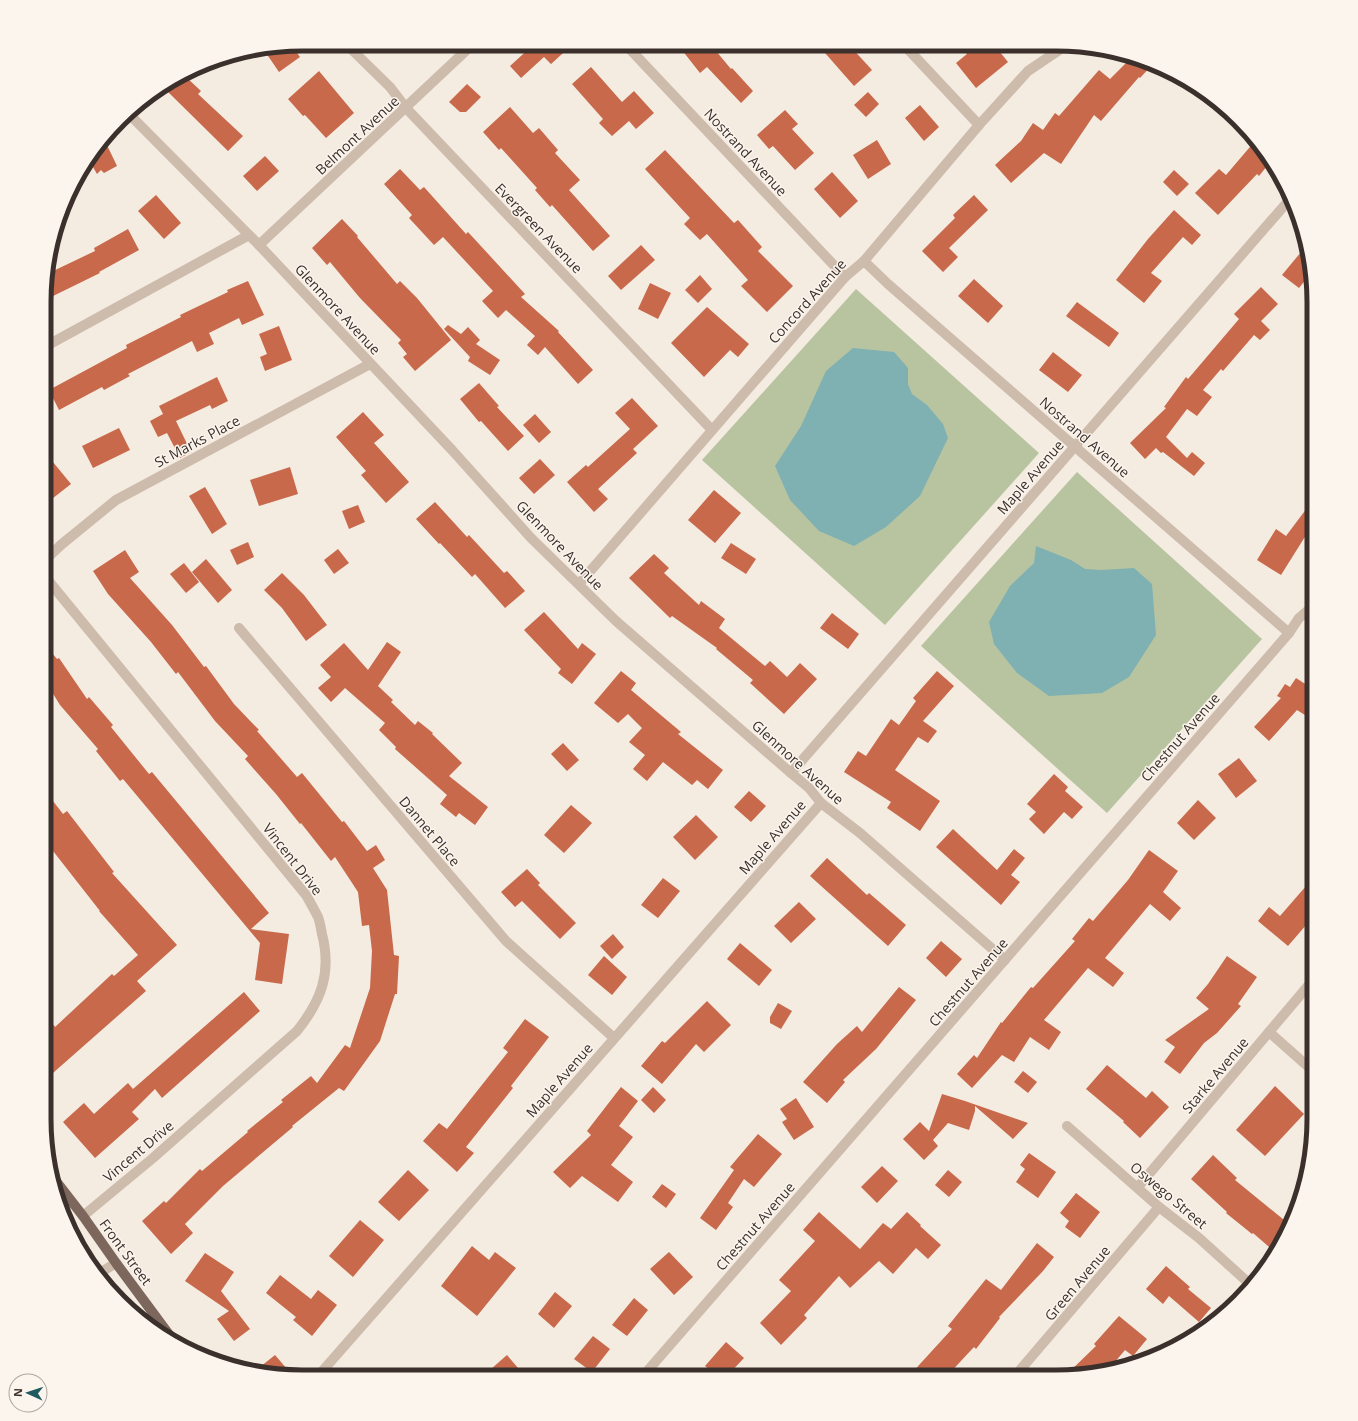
<svg xmlns="http://www.w3.org/2000/svg" width="1358" height="1421" font-family="'Open Sans',sans-serif">
  <style>
    .green { fill: #b8c4a0 }
    .water { fill: #7fb0b2 }
    .building { fill: #c8694b }
    .lines { fill: none; stroke-linecap: round; stroke-linejoin: round }
    .minor { stroke: #cdbbac; stroke-width: 10 }
    .primary { stroke: #7d675c; stroke-width: 10 }
    .labels { text-anchor: middle; dominant-baseline: central; stroke-width: 3; stroke-linejoin: round; paint-order: stroke }
    .street-label { font-size: 14px; fill: #3b302b; stroke: #fbf5ee }
    .rim { fill: none; stroke: #3b302b; stroke-width: 5 }
  </style>
  <rect width="100%" height="100%" fill="#f4ebe1"/>
  <!-- green -->
  <g class="green">
    <polygon points="856,289 1039,453 885,625 702,460"/>
    <polygon points="1077,472 1262,639 1107,813 921,646"/>
  </g>
  <!-- water -->
  <g class="water">
    <polygon points="853,348 894,352 908,368 908,384 912,394 927,405 943,424 948,438 920,496 886,527 854,546 819,531 790,500 775,466 801,426 826,371"/>
    <polygon points="1036,546 1071,560 1085,569 1101,570 1134,568 1152,584 1156,635 1129,677 1102,693 1049,696 1017,673 994,644 989,622 1010,586 1034,563"/>
  </g>
  <!-- building -->
  <g class="building">
    <polygon points="533,45 572,45 551,64 544,57 521,78 510,66"/>
    <polygon points="678,45 711,45 731,69 732,68 753,91 741,103 707,67 700,73"/>
    <polygon points="818,45 850,46 872,70 854,86"/>
    <polygon points="292,46 300,57 279,72 264,50"/>
    <polygon points="961,46 995,46 1008,62 976,88 956,63 967,54"/>
    <polygon points="1133,56 1153,64 1140,78 1139,77 1101,121 1094,115 1061,164 1044,153 1011,183 995,165 1021,141 1033,123 1043,130 1055,113 1059,116 1099,70 1110,79"/>
    <polygon points="591,67 622,102 634,91 654,113 636,129 629,121 612,136 599,123 603,119 572,84"/>
    <polygon points="319,71 354,113 326,138 305,115 303,116 288,99"/>
    <polygon points="186,77 201,91 198,94 243,136 228,151 165,89"/>
    <polygon points="467,84 481,97 466,112 460,112 449,102"/>
    <polygon points="868,92 879,104 866,117 854,105"/>
    <polygon points="920,105 939,127 924,141 905,118"/>
    <polygon points="510,107 533,133 539,128 558,150 555,153 580,180 569,190 610,236 593,251 552,205 550,207 535,190 537,188 501,148 499,150 483,132"/>
    <polygon points="785,110 798,124 792,129 814,153 795,170 773,146 769,149 757,135"/>
    <polygon points="877,140 891,164 868,179 853,155"/>
    <polygon points="105,141 117,166 104,173 101,170 97,174 89,160"/>
    <polygon points="1255,141 1271,161 1259,176 1257,174 1218,215 1195,193 1219,169 1226,175"/>
    <polygon points="665,150 734,223 738,220 762,247 758,251 793,286 767,312 741,286 748,280 707,234 700,240 684,224 690,218 645,169"/>
    <polygon points="265,156 279,171 257,191 243,176"/>
    <polygon points="400,169 420,190 424,187 466,234 468,232 525,294 521,297 559,331 558,332 593,370 578,384 545,347 538,355 527,345 535,336 506,310 498,318 482,301 493,291 443,237 434,245 409,218 412,215 384,184"/>
    <polygon points="1174,170 1189,184 1177,196 1163,182"/>
    <polygon points="832,172 858,201 840,218 814,189"/>
    <polygon points="156,195 181,223 164,239 138,211"/>
    <polygon points="974,195 988,210 949,248 958,257 943,272 922,251 955,218 953,215"/>
    <polygon points="1174,210 1201,235 1192,245 1183,237 1151,273 1162,281 1144,303 1116,280 1148,239"/>
    <polygon points="342,219 358,236 357,237 397,284 400,281 417,298 451,340 415,371 403,357 407,354 398,343 401,340 360,298 330,262 327,265 312,248"/>
    <polygon points="128,229 139,250 99,272 100,273 49,298 49,273 95,251 94,248"/>
    <polygon points="641,245 655,260 621,290 608,276"/>
    <polygon points="1306,246 1311,273 1299,288 1282,275"/>
    <polygon points="700,275 712,289 698,303 685,290"/>
    <polygon points="974,279 1003,306 988,323 958,296"/>
    <polygon points="248,281 264,315 242,325 239,318 209,333 214,344 197,352 192,341 128,374 130,376 104,390 102,387 59,410 49,390 127,348 126,345 181,317 180,315 228,292 227,290"/>
    <polygon points="650,283 671,293 658,319 638,309"/>
    <polygon points="1261,287 1278,304 1261,321 1270,330 1260,340 1254,335 1223,371 1221,369 1203,390 1212,397 1197,416 1187,409 1166,437 1187,458 1192,452 1205,463 1194,476 1163,452 1161,453 1156,448 1145,459 1130,443 1166,408 1164,407 1186,377 1188,379 1239,319 1234,314"/>
    <polygon points="1077,302 1119,333 1109,347 1066,316"/>
    <polygon points="707,307 749,344 738,357 730,350 704,377 671,343"/>
    <polygon points="448,325 461,334 468,327 480,340 476,344 500,360 490,375 468,361 470,357 444,329"/>
    <polygon points="279,326 292,360 265,371 260,357 267,354 259,334"/>
    <polygon points="1053,352 1082,375 1068,392 1039,370"/>
    <polygon points="217,377 228,401 212,409 210,405 176,421 191,452 180,458 167,433 158,437 150,421 163,414 159,406"/>
    <polygon points="479,383 499,406 497,407 524,436 508,451 481,421 479,422 460,399"/>
    <polygon points="632,398 658,426 633,449 637,453 598,489 608,499 594,512 567,482 586,465 588,467 630,429 615,413"/>
    <polygon points="363,412 384,435 374,443 409,482 386,503 361,475 366,471 336,437"/>
    <polygon points="535,414 551,432 539,443 523,425"/>
    <polygon points="119,428 130,450 93,468 82,446"/>
    <polygon points="48,456 71,484 48,502"/>
    <polygon points="540,459 555,475 534,494 519,478"/>
    <polygon points="290,467 298,494 259,506 250,480"/>
    <polygon points="205,487 227,524 212,534 189,496"/>
    <polygon points="714,490 741,513 715,543 688,520"/>
    <polygon points="1313,500 1313,524 1281,575 1257,560 1276,529 1286,536"/>
    <polygon points="435,502 467,537 469,535 504,573 507,571 525,591 505,608 475,574 472,577 440,543 439,544 416,519"/>
    <polygon points="358,505 365,522 349,529 342,511"/>
    <polygon points="248,542 254,557 237,565 230,550"/>
    <polygon points="731,543 756,559 746,574 721,558"/>
    <polygon points="338,549 349,563 334,574 324,560"/>
    <polygon points="125,550 139,572 130,578 172,625 204,667 206,666 234,704 259,730 257,731 297,777 302,773 342,822 344,821 367,851 376,845 385,860 373,868 387,890 394,955 399,956 397,994 395,994 380,1041 344,1091 339,1088 292,1126 293,1127 223,1186 185,1224 193,1233 171,1254 142,1221 164,1201 166,1203 200,1169 202,1171 248,1132 247,1131 283,1102 281,1100 311,1076 317,1083 345,1045 350,1048 370,988 372,951 369,925 362,926 358,892 335,857 331,861 301,823 300,824 276,794 245,759 248,756 215,721 178,672 176,674 151,642 108,594 93,571"/>
    <polygon points="654,554 669,568 664,573 699,605 701,601 725,619 719,628 765,666 770,661 787,677 800,663 817,679 784,714 750,683 753,680 716,649 717,648 672,616 670,618 629,578"/>
    <polygon points="206,559 232,590 218,603 192,572"/>
    <polygon points="184,563 199,582 186,593 170,574"/>
    <polygon points="282,573 304,595 327,625 306,641 282,608 264,590"/>
    <polygon points="544,612 578,649 582,643 596,654 572,684 558,673 561,669 524,630"/>
    <polygon points="832,613 859,634 848,649 820,628"/>
    <polygon points="387,642 401,652 378,686 393,700 391,702 415,725 418,721 433,733 432,734 462,763 449,776 488,807 475,825 459,813 456,817 440,804 447,795 395,749 396,747 379,730 385,723 345,688 331,702 318,688 331,677 320,665 344,643 368,670"/>
    <polygon points="47,647 57,659 59,658 87,699 89,697 113,725 111,727 149,774 152,772 269,913 251,929 289,934 282,984 255,980 260,943 123,779 120,781 96,751 98,749 60,705 47,684"/>
    <polygon points="621,671 636,683 631,690 681,732 678,734 723,770 708,789 697,780 692,785 663,762 647,781 633,769 645,755 629,742 642,728 628,714 618,723 594,703"/>
    <polygon points="937,671 954,686 923,721 937,731 928,743 918,737 895,770 940,801 920,831 887,808 891,802 844,772 858,751 866,756 891,719 899,725 916,701 913,698"/>
    <polygon points="1296,678 1313,689 1313,709 1308,717 1297,710 1269,741 1254,727 1281,698 1277,696 1285,684 1290,687"/>
    <polygon points="563,743 579,760 567,771 551,754"/>
    <polygon points="1239,758 1257,781 1236,798 1218,774"/>
    <polygon points="1054,774 1068,787 1065,791 1083,807 1072,819 1064,812 1044,834 1029,819 1036,812 1027,804"/>
    <polygon points="749,791 766,806 751,822 734,807"/>
    <polygon points="46,792 63,814 67,811 114,872 112,873 177,945 137,981 146,991 45,1080 45,1032 54,1025 55,1027 112,974 114,976 138,955 99,911 100,911 46,842"/>
    <polygon points="1198,800 1216,818 1194,840 1177,823"/>
    <polygon points="571,805 592,823 564,853 544,835"/>
    <polygon points="696,815 718,837 695,860 673,837"/>
    <polygon points="953,829 997,870 1014,849 1025,858 1011,875 1020,882 1001,905 936,847"/>
    <polygon points="1149,850 1178,871 1163,892 1181,908 1170,921 1150,904 1105,958 1124,973 1113,987 1088,968 1044,1020 1061,1032 1049,1050 1030,1037 1014,1062 1002,1055 972,1088 957,1074 974,1055 977,1058 1001,1022 1002,1023 1031,987 1033,988 1075,941 1072,939 1089,918 1093,921 1128,880"/>
    <polygon points="827,858 867,895 869,893 906,925 888,946 810,876"/>
    <polygon points="527,869 540,883 538,885 576,923 560,939 522,901 515,907 501,892"/>
    <polygon points="663,878 680,891 658,918 641,905"/>
    <polygon points="1313,878 1313,917 1288,946 1258,921 1269,907 1280,916"/>
    <polygon points="799,902 816,919 791,943 774,926"/>
    <polygon points="613,934 624,947 612,959 600,946"/>
    <polygon points="941,941 962,959 946,977 926,958"/>
    <polygon points="740,943 772,970 759,986 727,959"/>
    <polygon points="604,956 627,977 612,995 588,975"/>
    <polygon points="1227,956 1257,977 1238,1004 1241,1006 1217,1033 1204,1043 1180,1074 1164,1062 1175,1047 1165,1040 1209,1009 1196,998 1208,984"/>
    <polygon points="899,987 916,1000 876,1049 843,1080 845,1082 827,1103 803,1082 837,1044 857,1026 862,1032"/>
    <polygon points="244,992 260,1011 162,1098 155,1089 132,1112 139,1119 95,1158 63,1122 84,1103 94,1114 128,1083 133,1089"/>
    <polygon points="707,1001 731,1025 704,1052 696,1044 662,1084 641,1066 662,1041 665,1043"/>
    <polygon points="778,1003 792,1011 781,1029 770,1023 770,1017"/>
    <polygon points="525,1019 549,1037 511,1086 513,1088 466,1147 474,1153 457,1172 423,1141 439,1123 447,1129 508,1052 503,1048"/>
    <polygon points="1107,1065 1146,1098 1152,1091 1169,1107 1140,1138 1123,1122 1124,1121 1086,1089"/>
    <polygon points="1023,1071 1037,1082 1028,1093 1014,1082"/>
    <polygon points="1275,1086 1304,1114 1265,1156 1236,1130"/>
    <polygon points="621,1087 638,1101 619,1126 633,1137 611,1165 633,1182 618,1202 582,1176 570,1188 553,1172 591,1135 587,1131"/>
    <polygon points="653,1087 666,1100 654,1113 641,1100"/>
    <polygon points="942,1094 965,1101 1028,1123 1013,1139 975,1106 975,1111 969,1130 948,1123 933,1140 938,1146 924,1160 903,1139 920,1122 929,1131"/>
    <polygon points="796,1098 814,1127 794,1140 782,1122 787,1119 780,1109"/>
    <polygon points="758,1134 782,1154 754,1187 744,1179 728,1203 733,1207 716,1230 700,1218 734,1170 730,1167"/>
    <polygon points="1029,1153 1056,1172 1038,1198 1016,1182 1025,1169 1020,1165"/>
    <polygon points="1213,1155 1237,1178 1235,1180 1289,1224 1280,1248 1276,1253 1253,1233 1252,1234 1226,1213 1227,1212 1191,1179"/>
    <polygon points="882,1166 898,1181 877,1203 861,1187"/>
    <polygon points="408,1170 429,1190 399,1221 378,1202"/>
    <polygon points="948,1170 962,1182 949,1197 935,1185"/>
    <polygon points="662,1184 676,1194 666,1208 652,1197"/>
    <polygon points="1076,1193 1100,1212 1080,1238 1065,1227 1069,1221 1060,1213"/>
    <polygon points="819,1212 860,1249 883,1223 891,1229 907,1212 921,1225 920,1226 941,1245 928,1259 916,1248 893,1274 879,1261 850,1288 839,1276 804,1315 807,1318 781,1345 760,1323 791,1291 779,1280 815,1241 803,1230"/>
    <polygon points="360,1220 384,1240 353,1277 329,1256"/>
    <polygon points="1037,1243 1054,1257 1043,1271 999,1317 1000,1318 976,1349 974,1347 947,1376 909,1376 952,1329 948,1326 986,1279 1001,1290"/>
    <polygon points="472,1246 489,1260 495,1252 516,1268 477,1316 441,1286"/>
    <polygon points="669,1252 693,1277 674,1295 650,1269"/>
    <polygon points="205,1253 234,1272 221,1291 250,1329 234,1341 217,1319 229,1311 185,1281"/>
    <polygon points="1166,1266 1190,1287 1188,1289 1211,1308 1199,1322 1169,1296 1163,1304 1146,1289"/>
    <polygon points="280,1275 311,1299 318,1290 337,1305 312,1336 293,1320 296,1317 266,1293"/>
    <polygon points="555,1292 572,1306 554,1328 538,1314"/>
    <polygon points="634,1298 648,1310 627,1336 612,1325"/>
    <polygon points="1119,1316 1147,1339 1133,1356 1125,1350 1109,1369 1072,1376 1065,1376 1096,1346 1094,1344"/>
    <polygon points="593,1336 610,1349 592,1372 574,1359"/>
    <polygon points="726,1342 744,1358 727,1376 717,1376 705,1366"/>
    <polygon points="275,1355 293,1376 255,1371"/>
    <polygon points="507,1355 518,1368 509,1376 483,1376"/>
  </g>
  <g class="lines">
    <!-- minor -->
    <g class="minor">
      <polyline points="346,44 390,87 406,108 712,430"/>
      <polyline points="626,45 845,277"/>
      <polyline points="905,46 979,125"/>
      <polyline points="128,113 259,245 452,450 531,538 616,621 791,773 809,788 821,803 860,833 1005,960"/>
      <polyline points="259,245 473,44"/>
      <polyline points="864,261 888,284 1289,633"/>
      <polyline points="48,345 249,235"/>
      <polyline points="47,558 62,544 116,500 370,364"/>
      <path d="M47 579 306 895C310 902 314 909 318 917 320 922 321 929 322 934 332 973 321 1001 297 1031L153 1158 83 1216"/>
      <polyline points="579,584 845,277 864,261 979,125 1028,71 1065,46"/>
      <polyline points="239,628 506,941 614,1038"/>
      <polyline points="791,773 1290,199"/>
      <polyline points="1269,1032 1313,1071"/>
      <polyline points="1067,1126 1159,1207 1199,1238 1252,1286"/>
      <polyline points="1138,1187 1313,980"/>
      <polyline points="98,1274 116,1263"/>
      <polyline points="318,1376 821,803"/>
      <polyline points="643,1376 1289,633 1299,618 1313,606"/>
      <polyline points="1015,1376 1159,1207"/>
    </g>
    <!-- primary -->
    <polyline class="primary" points="52,1176 83,1216 116,1263 176,1344"/>
  </g>
  <g class="labels">
    <!-- street labels -->
    <g class="street-label">
      <text transform="translate(357 135) rotate(-43)">Belmont Avenue</text>
      <text transform="translate(746 152) rotate(47)">Nostrand Avenue</text>
      <text transform="translate(539 228) rotate(46)">Evergreen Avenue</text>
      <text transform="translate(807 301) rotate(-48)">Concord Avenue</text>
      <text transform="translate(338 309) rotate(47)">Glenmore Avenue</text>
      <text transform="translate(1085 437) rotate(41)">Nostrand Avenue</text>
      <text transform="translate(197 441) rotate(-28)">St Marks Place</text>
      <text transform="translate(1030 477) rotate(-49)">Maple Avenue</text>
      <text transform="translate(560 545) rotate(46)">Glenmore Avenue</text>
      <text transform="translate(1180 737) rotate(-49)">Chestnut Avenue</text>
      <text transform="translate(798 762) rotate(42)">Glenmore Avenue</text>
      <text transform="translate(430 831) rotate(50)">Dannet Place</text>
      <text transform="translate(772 837) rotate(-49)">Maple Avenue</text>
      <text transform="translate(293 859) rotate(52)">Vincent Drive</text>
      <text transform="translate(968 982) rotate(-49)">Chestnut Avenue</text>
      <text transform="translate(1215 1075) rotate(-50)">Starke Avenue</text>
      <text transform="translate(559 1080) rotate(-49)">Maple Avenue</text>
      <text transform="translate(138 1151) rotate(-40)">Vincent Drive</text>
      <text transform="translate(1169 1195) rotate(40)">Oswego Street</text>
      <text transform="translate(755 1226) rotate(-49)">Chestnut Avenue</text>
      <text transform="translate(126 1252) rotate(54)">Front Street</text>
      <text transform="translate(1077 1283) rotate(-50)">Green Avenue</text>
    </g>
  </g>
  <!-- crop -->
  <path d="M0 0H1358V1421H0ZM302 51H1056A251 251 0 0 1 1307 302V1119A251 251 0 0 1 1056 1370H302A251 251 0 0 1 51 1119V302A251 251 0 0 1 302 51Z" fill="#fbf5ee" fill-rule="evenodd"/>
  <path class="rim" d="M302 51H1056A251 251 0 0 1 1307 302V1119A251 251 0 0 1 1056 1370H302A251 251 0 0 1 51 1119V302A251 251 0 0 1 302 51Z"/>
  <!-- north arrow -->
  <g transform="translate(28 1393) rotate(273)"><circle r="19" fill="#fbf5ee" stroke="#aea6a0"/>
  <path d="M0-3L7 15L0 10L-7 15Z" fill="#1f5a5e"/>
  <text y="-6" font-size="11" font-weight="bold" text-anchor="middle" fill="#3b302b">N</text>
  </g>
</svg>
